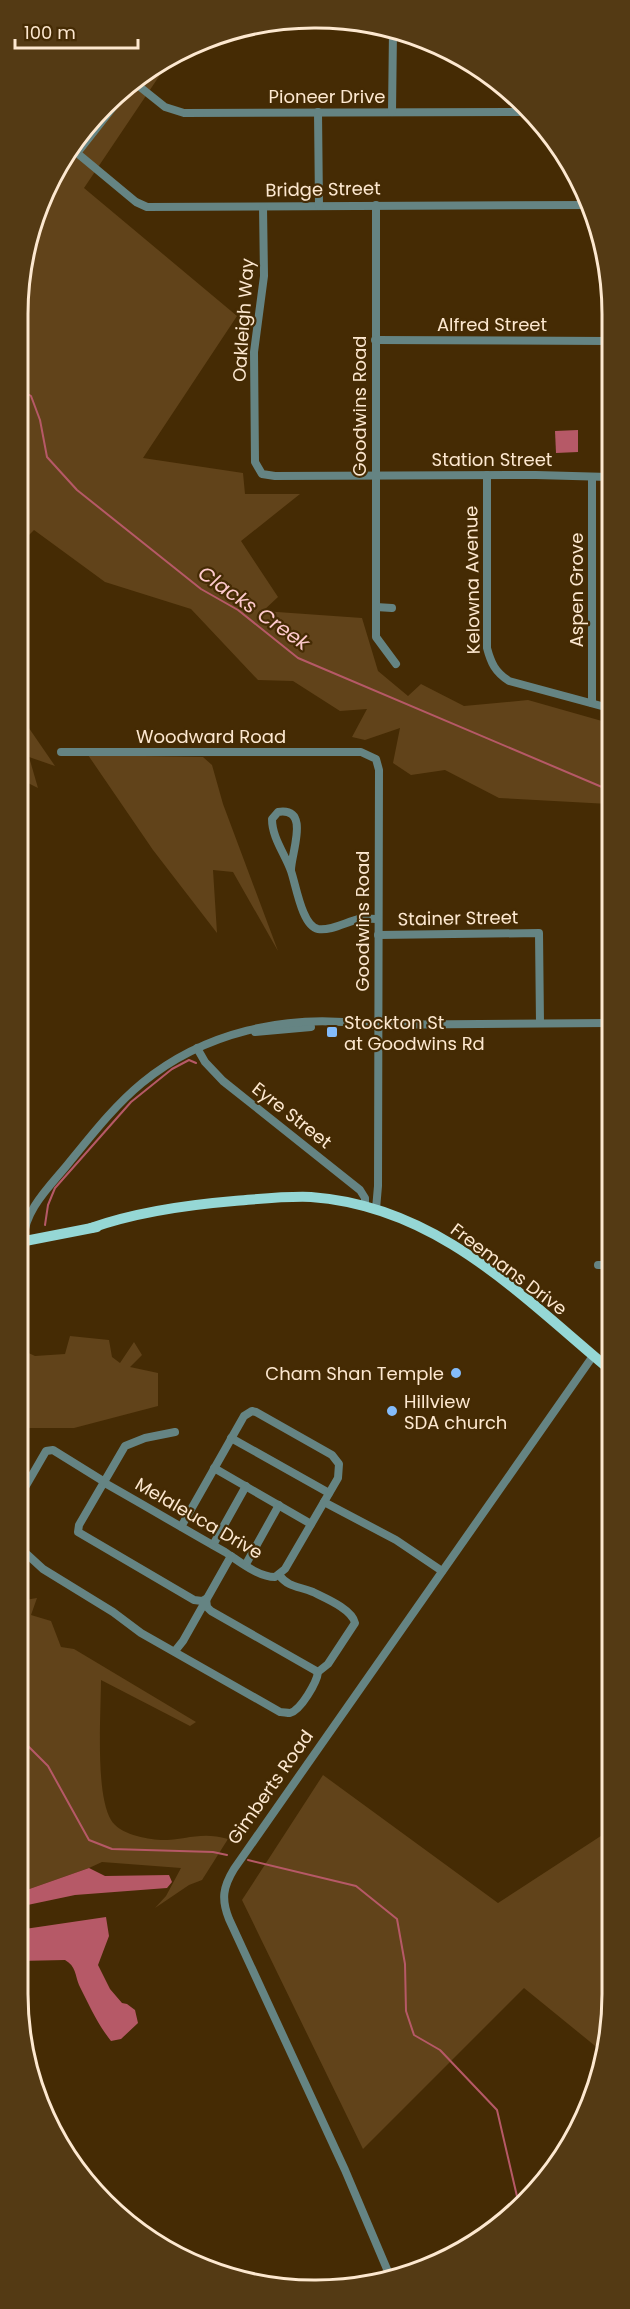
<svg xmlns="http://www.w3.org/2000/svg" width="630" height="2309" font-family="Poppins,sans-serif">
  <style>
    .green { fill: #61431a }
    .water { fill: #b65967 }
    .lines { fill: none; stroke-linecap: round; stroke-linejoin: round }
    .stream { stroke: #b65967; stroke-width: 2 }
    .minor { stroke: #658483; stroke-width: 8 }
    .major { stroke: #95d7d5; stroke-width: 10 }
    .poi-dot { fill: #84bcfb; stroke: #452b04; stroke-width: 2 }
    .labels { text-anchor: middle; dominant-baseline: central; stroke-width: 4.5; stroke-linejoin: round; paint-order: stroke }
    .street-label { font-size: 18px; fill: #fde8d0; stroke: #452b04 }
    .poi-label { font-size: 18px; fill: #fde8d0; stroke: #452b04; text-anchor: start }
    .water-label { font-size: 20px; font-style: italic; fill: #fecace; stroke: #452b04 }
    .rim { fill: none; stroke: #fde8d0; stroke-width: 3 }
  </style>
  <rect width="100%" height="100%" fill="#452b04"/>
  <!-- green -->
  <g class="green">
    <polygon points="170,60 84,188 237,316 143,458 243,473 245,494 300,494 241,541 278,597 263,611 362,618 378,671 408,696 421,684 464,706 528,700 609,723 609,804 499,798 445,770 411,775 393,763 400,728 365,740 352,737 367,709 340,711 293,681 258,680 191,609 105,582 34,530 23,541 24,257 68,150 150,68"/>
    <polygon points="22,718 55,766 29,757 38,788 22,780"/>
    <polygon points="88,755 203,757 212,765 223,804 278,951 233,872 213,870 217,933 153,850"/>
    <polygon points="70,1336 109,1340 112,1357 120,1363 134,1342 142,1355 130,1367 158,1373 158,1406 74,1428 20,1428 20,1349 35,1356 65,1354"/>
    <path d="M37 1598 31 1615 51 1621 61 1647 74 1649 196 1722 190 1726 101 1680C101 1714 95 1793 111 1820 119 1834 146 1839 161 1840 187 1840 201 1831 228 1839L202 1880 189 1885 155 1908 166 1896 181 1868 102 1862 89 1868 18 1893 19 1601Z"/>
    <polygon points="323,1775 498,1903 607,1832 605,2054 524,1988 363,2149 242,1900"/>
  </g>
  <!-- water -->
  <g class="water">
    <polygon points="578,430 578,452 556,453 555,431"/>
    <polygon points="89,1868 105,1876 169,1875 172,1882 167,1888 75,1895 18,1907 18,1893"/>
    <path d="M106 1917 109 1936 98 1965 110 1989 122 2003 127 2004 135 2010 138 2023 121 2039 111 2041C98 2025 88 2003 79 1985 75 1975 76 1966 65 1960L18 1961V1930Z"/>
  </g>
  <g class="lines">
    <!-- stream -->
    <g class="stream">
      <polyline points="23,391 31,396 40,420 47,457 77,490 201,589 238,610 298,658 609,790"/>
      <polyline points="45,1225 48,1205 55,1188 131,1102 172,1069 189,1060 196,1063"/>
      <polyline points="19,1737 48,1766 89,1840 112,1849 213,1852 227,1855"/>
      <polyline points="248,1860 356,1886 397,1919 405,1964 406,2011 414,2035 440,2050 497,2110 519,2205"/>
    </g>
    <!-- minor -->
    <g class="minor">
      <polyline points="135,83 165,107 184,113 528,112"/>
      <polyline points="121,97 77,153 136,202 147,207 588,205"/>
      <polyline points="318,112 319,206"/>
      <polyline points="392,112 393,31"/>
      <polyline points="376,205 376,607 392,608"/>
      <polyline points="263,207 264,276 254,352 255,462 262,474 275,476 536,475 609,477"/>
      <polyline points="375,340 609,341"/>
      <path d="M487 475V648C491 663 495 672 509 681L609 708"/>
      <polyline points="376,607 376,637 396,664"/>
      <polyline points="592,703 592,477"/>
      <polyline points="61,752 361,752 376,759 379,770 378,1186 376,1209"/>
      <path d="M291 870C291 853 311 807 278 812L272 819C272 838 285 854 291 871 296 885 302 926 318 929 331 931 346 922 359 919 365 918 372 919 378 919"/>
      <polyline points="378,935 539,933 540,1023"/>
      <polyline points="360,1025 608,1023"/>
      <polyline points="255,1032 311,1027"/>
      <polyline points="197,1048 205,1062 223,1081 360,1190 365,1198 365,1207"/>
      <path d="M24 1241C22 1212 51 1185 68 1164 91 1136 114 1106 142 1083 204 1032 286 1014 364 1024"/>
      <polyline points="598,1265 608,1265"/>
      <polyline points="175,1432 145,1438 125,1446 79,1525 78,1532 194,1600 202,1601 206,1599"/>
      <polyline points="231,1438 329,1493"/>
      <polyline points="214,1468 311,1524"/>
      <path d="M103 1482C144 1505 184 1529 225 1552 239 1561 258 1577 275 1577L285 1569 338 1478 339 1464 332 1455 256 1412 252 1411 244 1416 181 1527"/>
      <polyline points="20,1496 46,1451 53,1450 103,1481"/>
      <polyline points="324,1502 396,1540 442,1571"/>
      <polyline points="213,1545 246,1486"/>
      <path d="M19 1547 43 1569 113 1612 141 1633 280 1712C283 1712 287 1713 290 1713 301 1710 317 1682 318 1672L328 1664 355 1623C352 1609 325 1598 313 1592 299 1586 289 1588 279 1575"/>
      <polyline points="246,1564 279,1505"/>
      <polyline points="206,1599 207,1607 211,1611 318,1672"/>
      <polyline points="175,1651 183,1641 231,1556"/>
      <path d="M392 2281 345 2170 229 1919C221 1899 223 1887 234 1869L593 1356"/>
    </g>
    <!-- major -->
    <g class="major">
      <path d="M91 1228C136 1212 186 1205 234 1201 259 1199 285 1196 311 1197 436 1206 517 1292 608 1368"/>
      <polyline points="20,1242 97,1227"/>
    </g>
  </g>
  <!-- markers -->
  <g class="poi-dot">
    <rect x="326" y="1026" width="12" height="12" rx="3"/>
    <circle cx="456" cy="1373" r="6"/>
    <circle cx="392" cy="1411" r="6"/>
  </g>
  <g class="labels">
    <!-- street labels -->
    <g class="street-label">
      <text x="327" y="96">Pioneer Drive</text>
      <text transform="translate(323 189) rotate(-1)">Bridge Street</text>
      <text transform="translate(243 320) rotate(-86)">Oakleigh Way</text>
      <text x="492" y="324">Alfred Street</text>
      <text transform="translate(359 406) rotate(-90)">Goodwins Road</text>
      <text x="492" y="459">Station Street</text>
      <text transform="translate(472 580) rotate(-91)">Kelowna Avenue</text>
      <text transform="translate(576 590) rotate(-90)">Aspen Grove</text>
      <text x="211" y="736">Woodward Road</text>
      <text transform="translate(458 918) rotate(-1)">Stainer Street</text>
      <text transform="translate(362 921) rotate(-90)">Goodwins Road</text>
      <text transform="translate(292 1115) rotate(38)">Eyre Street</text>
      <text transform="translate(509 1269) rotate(37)">Freemans Drive</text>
      <text transform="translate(199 1518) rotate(30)">Melaleuca Drive</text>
      <text transform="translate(270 1787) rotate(-55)">Gimberts Road</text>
    </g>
    <!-- poi labels -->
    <g class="poi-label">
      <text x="344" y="1022">Stockton St<tspan x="344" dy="21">at Goodwins Rd</tspan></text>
      <text x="444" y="1373" text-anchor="end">Cham Shan Temple</text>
      <text x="404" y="1401">Hillview<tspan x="404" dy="21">SDA church</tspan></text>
    </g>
    <!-- water labels -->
    <g class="water-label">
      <text transform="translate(254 608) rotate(35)">Clacks Creek</text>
    </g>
  </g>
  <!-- crop -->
  <path d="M0 0H630V2309H0ZM314 28H316A286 286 0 0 1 602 314V1994A286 286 0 0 1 316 2280H314A286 286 0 0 1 28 1994V314A286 286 0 0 1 314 28Z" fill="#543a14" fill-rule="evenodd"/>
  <path class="rim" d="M314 28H316A286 286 0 0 1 602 314V1994A286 286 0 0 1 316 2280H314A286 286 0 0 1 28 1994V314A286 286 0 0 1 314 28Z"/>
  <!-- scale -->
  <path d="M15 39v9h123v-9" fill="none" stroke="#fde8d0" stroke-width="3"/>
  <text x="24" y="39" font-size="18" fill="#fde8d0" stroke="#452b04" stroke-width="4.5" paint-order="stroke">100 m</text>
</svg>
